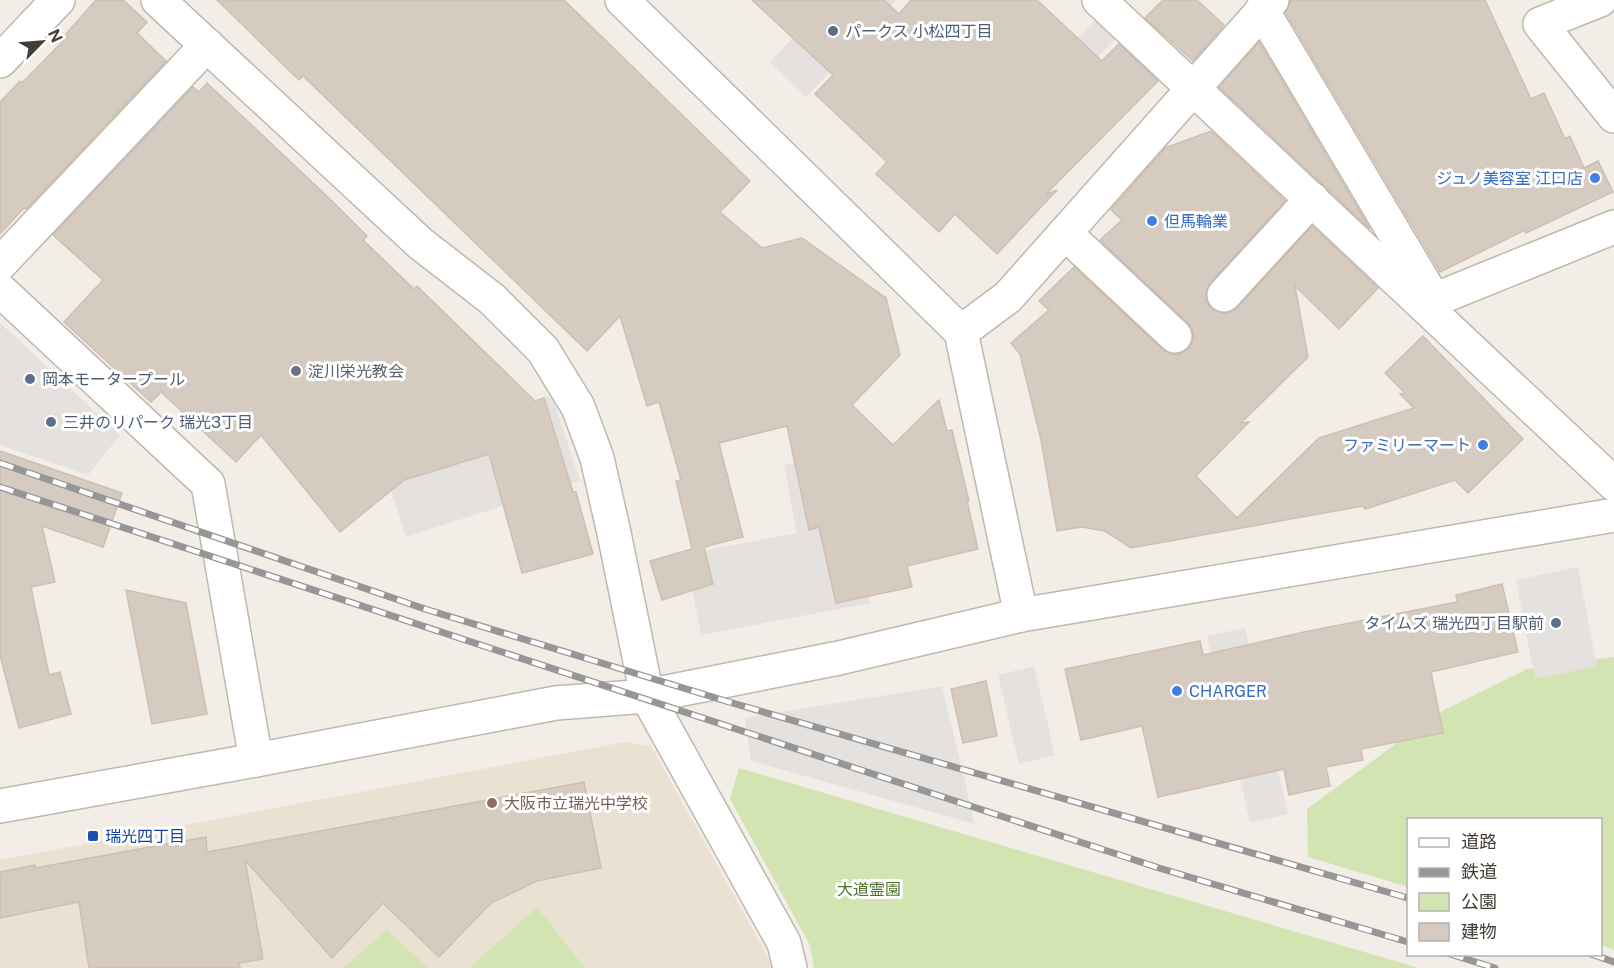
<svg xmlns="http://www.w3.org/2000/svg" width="1614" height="968" font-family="'Public Sans','Noto Sans JP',sans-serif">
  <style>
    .education { fill: #ebe1d2 }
    .green { fill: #d3e4b3 }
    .parking { fill: #e4e1df }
    .building { fill: #d6cbc0; stroke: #cebfb1; stroke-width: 1.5 }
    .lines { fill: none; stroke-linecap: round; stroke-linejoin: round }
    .minor-casing { stroke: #c0b7ad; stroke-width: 36 }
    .minor { stroke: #fff; stroke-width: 33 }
    .rail-casing { stroke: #969696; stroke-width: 7 }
    .rail { stroke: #fff; stroke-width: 4.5; stroke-dasharray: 14; stroke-linecap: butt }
    .service-dot { fill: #5c6f8a; stroke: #fff; stroke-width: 2 }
    .shop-dot { fill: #3f7fe0; stroke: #fff; stroke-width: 2 }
    .worship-dot { fill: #6b7280; stroke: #fff; stroke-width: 2 }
    .education-dot { fill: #8d6e63; stroke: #fff; stroke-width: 2 }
    .transit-dot { fill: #1a4fb4; stroke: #fff; stroke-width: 2 }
    .labels { text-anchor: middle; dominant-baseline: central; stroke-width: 6; stroke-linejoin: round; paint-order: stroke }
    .service-label { font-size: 16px; fill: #4e5e75; stroke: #fff; text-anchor: start }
    .shop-label { font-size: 16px; fill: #366cbe; stroke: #fff; text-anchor: end }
    .worship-label { font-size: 16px; fill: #5b616d; stroke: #fff; text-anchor: start }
    .education-label { font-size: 16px; fill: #785e54; stroke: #fff; text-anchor: start }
    .transit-label { font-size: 16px; fill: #164399; stroke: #fff; text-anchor: start }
    .park-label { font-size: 16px; fill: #4f732e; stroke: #fff }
  </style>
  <rect width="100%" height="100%" fill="#f2eee7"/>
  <!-- education -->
  <polygon class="education" points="625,742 651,746 769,959 771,968 0,968 0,860"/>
  <!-- green -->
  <g class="green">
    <polygon points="1614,657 1614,950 1601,945 1600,820 1408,820 1408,887 1308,857 1307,809 1438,713 1527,669"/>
    <polygon points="739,768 1419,968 814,968 810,945 730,799"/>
    <polygon points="537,907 585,968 469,968"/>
    <polygon points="387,930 428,968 343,968"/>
  </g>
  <!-- parking -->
  <g class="parking">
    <polygon points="828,0 896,0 806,97 770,62"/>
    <polygon points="1097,18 1116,38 1064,92 1044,73"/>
    <polygon points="0,323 120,435 88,475 0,445"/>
    <polygon points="552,395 580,481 406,537 378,451"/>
    <polygon points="842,454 871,603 701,635 685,554 797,533 784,465"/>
    <polygon points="1578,567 1597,666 1535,679 1516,580"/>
    <polygon points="1245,628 1288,814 1250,823 1207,636"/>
    <polygon points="1034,666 1055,755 1019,764 998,675"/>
    <polygon points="942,686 975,824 751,761 745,718"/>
  </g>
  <!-- building -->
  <g class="building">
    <polygon points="96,0 123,0 147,22 137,33 166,61 26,209 24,208 0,234 0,102 20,81 22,83 68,36 66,34"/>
    <polygon points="217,0 564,0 750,181 720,212 762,248 802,238 886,298 900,355 852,405 893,445 939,400 947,431 952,430 969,501 967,501 978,549 907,566 912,587 836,603 819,527 809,530 787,426 719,443 743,537 704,547 713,584 662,600 650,561 692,549 676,481 681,480 659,402 647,406 620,316 587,351 303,76 299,80"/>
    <polygon points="752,0 884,0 899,14 911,0 1037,0 1102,61 1119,44 1158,81 1046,194 1057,190 997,254 955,214 939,232 876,174 887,162 815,94 833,75"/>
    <polygon points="1163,0 1197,0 1224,25 1193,61 1145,18"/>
    <polygon points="1290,0 1485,0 1531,99 1544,93 1565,139 1570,136 1584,168 1598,161 1613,192 1526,233 1525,230 1440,272 1286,13"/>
    <polygon points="1259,42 1370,229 1219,87"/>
    <polygon points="207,83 332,201 367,236 363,240 414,289 417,286 535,401 544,398 573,492 576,492 593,554 522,573 489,454 404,480 340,532 261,435 236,462 161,392 151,402 64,322 103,280 53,235 193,87 199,92"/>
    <polygon points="1211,131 1285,201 1210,283 1206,292 1206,301 1211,308 1221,313 1229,313 1237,308 1312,226 1378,288 1339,329 1295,286 1308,357 1241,423 1249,422 1196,476 1237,518 1319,438 1414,408 1400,394 1405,393 1385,373 1423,336 1523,439 1468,493 1455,480 1365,509 1363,506 1131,548 1105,531 1082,527 1057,531 1041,440 1020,354 1011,343 1049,310 1039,301 1074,267 1163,350 1170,354 1180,354 1189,348 1193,340 1193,331 1188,323 1100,240 1122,220 1111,210 1165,148"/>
    <polygon points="0,451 122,493 103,547 42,526 55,582 31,587 49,675 60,672 71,714 19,728 0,655"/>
    <polygon points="1502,584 1518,652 1431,672 1443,733 1361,749 1363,760 1326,767 1330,786 1289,795 1284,769 1158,797 1142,726 1081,740 1065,669 1200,641 1203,655 1304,632 1457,602 1456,595"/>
    <polygon points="126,590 186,603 207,714 152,724"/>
    <polygon points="986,681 997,736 963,743 951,689"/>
    <polygon points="584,782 601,868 537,881 491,903 439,957 383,903 332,958 245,860 263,959 239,963 240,968 89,968 79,902 0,918 0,872 35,865 35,868 206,837 207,852"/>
  </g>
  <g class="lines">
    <!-- minor casing -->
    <g class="minor-casing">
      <g id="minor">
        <polyline points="158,0 421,244 492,299 543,350 578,407 597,458 614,533 647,696 784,943 790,968"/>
        <polyline points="622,0 961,332 1021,615"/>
        <polyline points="1099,0 1614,484"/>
        <polyline points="1600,0 1540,24 1614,116"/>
        <polyline points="1262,10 1433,298"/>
        <polyline points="0,61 58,0"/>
        <polyline points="1065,233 1175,336"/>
        <polyline points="0,264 207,45"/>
        <polyline points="0,290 208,484 256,760"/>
        <polyline points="1224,295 1312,199"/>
        <polyline points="1424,304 1614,227"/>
        <polyline points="961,332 1008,297 1272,0"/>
        <polyline points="0,806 256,760 556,703 647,696 839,658 1021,615 1614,515"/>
      </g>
    </g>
    <!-- minor -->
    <use href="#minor" class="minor"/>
    <!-- rail casing -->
    <g class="rail-casing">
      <g id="rail">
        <polyline points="0,463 425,609 729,702 1408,898"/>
        <polyline points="0,487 1159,868 1408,942"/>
        <polyline points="1450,954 1495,968"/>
        <polyline points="1591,954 1614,962"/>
      </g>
    </g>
    <!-- rail -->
    <use href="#rail" class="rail"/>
  </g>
  <!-- markers -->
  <g class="service-dot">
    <circle cx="833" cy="31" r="6"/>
    <circle cx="30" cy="379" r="6"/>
    <circle cx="51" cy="422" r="6"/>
    <circle cx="1556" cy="623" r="6"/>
  </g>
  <g class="shop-dot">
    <circle cx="1595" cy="178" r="6"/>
    <circle cx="1152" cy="221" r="6"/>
    <circle cx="1483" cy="445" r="6"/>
    <circle cx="1177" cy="691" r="6"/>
  </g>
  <circle class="worship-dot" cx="296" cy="371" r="6"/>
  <circle class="education-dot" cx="492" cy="803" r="6"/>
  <rect class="transit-dot" x="87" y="830" width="12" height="12" rx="3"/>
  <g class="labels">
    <!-- service labels -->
    <g class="service-label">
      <text x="845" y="31">パークス 小松四丁目</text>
      <text x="42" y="379">岡本モータープール</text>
      <text x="63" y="422">三井のリパーク 瑞光3丁目</text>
      <text x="1544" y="623" text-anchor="end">タイムズ 瑞光四丁目駅前</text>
    </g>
    <!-- shop labels -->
    <g class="shop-label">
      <text x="1583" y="178">ジュノ美容室 江口店</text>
      <text x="1164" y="221" text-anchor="start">但馬輪業</text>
      <text x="1471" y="445">ファミリーマート</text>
      <text x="1189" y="691" text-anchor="start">CHARGER</text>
    </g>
    <!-- worship labels -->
    <g class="worship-label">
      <text x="308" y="371">淀川栄光教会</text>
    </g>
    <!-- education labels -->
    <g class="education-label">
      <text x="504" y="803">大阪市立瑞光中学校</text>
    </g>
    <!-- transit labels -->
    <g class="transit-label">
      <text x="105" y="836">瑞光四丁目</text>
    </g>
    <!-- park labels -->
    <g class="park-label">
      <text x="869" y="889">大道霊園</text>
    </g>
  </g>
  <!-- legend -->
  <rect x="1407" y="818" width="195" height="138" fill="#ffffff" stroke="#b5b2af" stroke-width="1.5"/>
  <rect x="1419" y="838" width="30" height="9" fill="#ffffff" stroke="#b5b2af" stroke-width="1.5"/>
  <text x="1461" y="848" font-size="18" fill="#453e37">道路</text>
  <rect x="1419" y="868" width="30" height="9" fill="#969696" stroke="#b5b2af" stroke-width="1.5"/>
  <text x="1461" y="878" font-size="18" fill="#453e37">鉄道</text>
  <rect x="1419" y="893" width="30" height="18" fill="#d3e4b3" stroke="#b5b2af" stroke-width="1.5"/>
  <text x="1461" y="908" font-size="18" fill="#453e37">公園</text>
  <rect x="1419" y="923" width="30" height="18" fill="#d6cbc0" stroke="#b5b2af" stroke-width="1.5"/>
  <text x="1461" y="938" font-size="18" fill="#453e37">建物</text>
  <!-- north arrow -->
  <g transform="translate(42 42) rotate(65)" stroke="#ffffff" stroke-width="4.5" paint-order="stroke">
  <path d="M0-4.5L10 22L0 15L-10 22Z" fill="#453e37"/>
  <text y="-9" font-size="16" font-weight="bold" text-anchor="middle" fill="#453e37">N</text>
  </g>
</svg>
